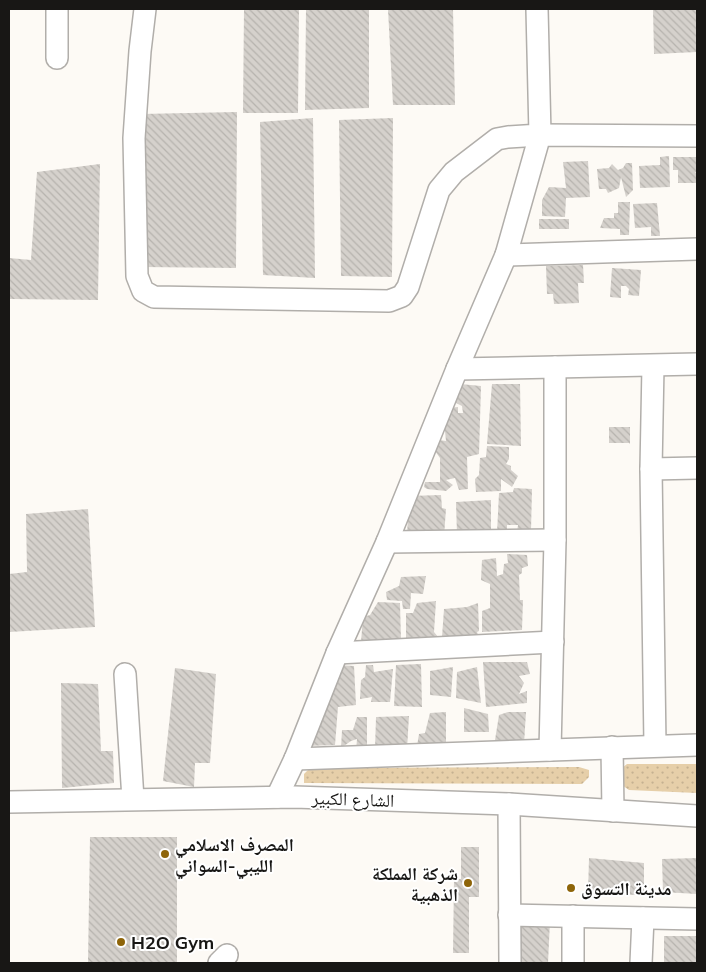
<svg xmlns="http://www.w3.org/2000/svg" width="706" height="972" font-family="Mulish,'Noto Naskh Arabic',sans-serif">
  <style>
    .grass { fill: url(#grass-dots) }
    .building { fill: url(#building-back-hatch) }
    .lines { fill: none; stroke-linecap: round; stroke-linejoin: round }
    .minor-casing { stroke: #b1aeaa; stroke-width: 24 }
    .minor { stroke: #fff; stroke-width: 21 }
    .poi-dot { fill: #8e650a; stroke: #fff; stroke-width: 2 }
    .labels { text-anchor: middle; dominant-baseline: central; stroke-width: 4; stroke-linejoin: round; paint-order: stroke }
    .street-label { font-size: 18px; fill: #181715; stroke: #fff }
    .poi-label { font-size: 18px; font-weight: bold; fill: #181715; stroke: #fff; text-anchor: start }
  </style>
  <defs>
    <pattern id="grass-dots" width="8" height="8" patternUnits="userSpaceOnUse" patternTransform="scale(1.25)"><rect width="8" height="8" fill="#e6cfa9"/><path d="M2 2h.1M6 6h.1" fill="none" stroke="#c5b191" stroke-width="1.8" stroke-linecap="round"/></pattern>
    <pattern id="building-back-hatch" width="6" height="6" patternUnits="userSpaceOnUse" patternTransform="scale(1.25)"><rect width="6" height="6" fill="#d5d1cc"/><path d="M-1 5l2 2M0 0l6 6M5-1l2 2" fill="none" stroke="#b6b3ae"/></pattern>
  </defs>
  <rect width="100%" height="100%" fill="#fdfaf5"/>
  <!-- grass -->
  <g class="grass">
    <polygon points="627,764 697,764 697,793 629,790 619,783 617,772"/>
    <polygon points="579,767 589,770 589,777 582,784 304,783 304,774 310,768"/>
  </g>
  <!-- building -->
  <g class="building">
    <polygon points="244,9 299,9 298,113 243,113"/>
    <polygon points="306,9 369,9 369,108 305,110"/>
    <polygon points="388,9 453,9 455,105 393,105"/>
    <polygon points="653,9 697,9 697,52 654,54"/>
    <polygon points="237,112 236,268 142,267 141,114"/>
    <polygon points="313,118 315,278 263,275 260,122"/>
    <polygon points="393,118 392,277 341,276 339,120"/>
    <polygon points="669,156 670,187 640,188 639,166 660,165 660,157"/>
    <polygon points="673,157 697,157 697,171 695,173 697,173 697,183 678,183 678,170 673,170"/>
    <polygon points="588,161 590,197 566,198 565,217 542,216 542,200 549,187 566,188 563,162"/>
    <polygon points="626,163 632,163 633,190 626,197 621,177 619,188 608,193 606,189 599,189 597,169 609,168 612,164 618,170 623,168"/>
    <polygon points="100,164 98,300 9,299 9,258 31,260 37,172"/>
    <polygon points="618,202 630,202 629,235 620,235 620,229 600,228 604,218 614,218 614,213 618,213"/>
    <polygon points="657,203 660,236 651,236 651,227 635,228 633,204"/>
    <rect x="539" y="219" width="30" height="10"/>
    <polygon points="583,265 584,283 578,283 579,303 554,304 553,294 547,294 546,266"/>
    <polygon points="612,268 641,270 639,296 628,295 629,289 626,286 621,286 621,298 610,297"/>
    <polygon points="460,384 481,386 479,454 467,457 468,489 459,490 455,478 446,480 453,485 446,491 427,489 424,487 425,482 440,482 440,458 435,451 439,440 446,441 445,431 439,431 448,408 458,407 458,413 463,413 462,406 456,403 456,393 461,392"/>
    <polygon points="492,384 520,384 521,446 487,444"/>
    <polygon points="609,427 630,427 630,444 629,443 609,443"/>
    <polygon points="487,446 509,447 509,459 506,464 511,466 511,470 518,476 512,487 501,479 501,491 476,492 475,479 479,475 480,458 486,457"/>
    <polygon points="514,488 532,489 531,531 517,532 518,525 507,525 507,534 497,533 499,493 513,492"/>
    <polygon points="441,495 442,508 446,509 444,536 407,536 409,496"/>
    <polygon points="491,500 491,535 457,535 456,502"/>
    <polygon points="88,509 95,627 9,632 9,574 27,572 26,514"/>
    <polygon points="507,554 527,555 528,566 522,568 522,573 519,575 520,600 523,600 522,630 482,632 482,611 490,608 490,584 481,580 482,560 496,558 497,576 503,574 504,564 508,563"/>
    <polygon points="426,576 423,594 411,593 410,609 403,609 402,601 387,600 386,592 399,586 401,577"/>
    <polygon points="436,601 434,632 439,638 406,640 406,613 413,613 417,603"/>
    <polygon points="378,602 400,603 401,640 361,642 363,617 370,615"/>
    <polygon points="478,603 479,631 477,632 480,640 462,641 462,635 442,637 444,609 467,607"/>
    <polygon points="483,662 527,662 530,674 519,676 524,683 519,694 527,691 527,703 486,707"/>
    <polygon points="421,664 422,707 394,706 396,665"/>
    <polygon points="337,665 354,666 356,705 338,707 335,745 305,746"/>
    <polygon points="366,665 373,665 374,672 393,669 390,702 371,702 372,697 360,699 361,680 365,677"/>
    <polygon points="453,667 451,697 430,695 430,671"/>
    <polygon points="477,667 481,703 456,698 457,672"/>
    <polygon points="175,668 216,674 210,763 195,763 194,787 163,781"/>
    <polygon points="61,683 98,684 101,751 113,751 114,783 62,788"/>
    <polygon points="464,708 488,714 489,732 464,732"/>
    <polygon points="446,712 446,744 417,746 419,734 425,733 430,713"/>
    <polygon points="508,712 526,712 524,744 495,740 499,715"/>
    <polygon points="409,716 407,749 375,749 376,717"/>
    <polygon points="357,717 367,717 367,750 356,751 357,739 351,741 341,748 342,730 353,730"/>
    <polygon points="90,837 177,837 177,963 88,963"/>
    <polygon points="461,847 479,847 479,897 469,897 469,953 453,953 454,879 461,879"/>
    <polygon points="589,858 644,863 644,895 588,894"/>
    <polygon points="697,858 697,894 663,892 662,859"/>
    <polygon points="550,921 548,963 517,963 516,922"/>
    <rect x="664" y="936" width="33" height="27"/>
  </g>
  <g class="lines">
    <!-- minor casing -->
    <g class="minor-casing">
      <g id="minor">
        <polyline points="145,9 140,51 134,138 137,276 143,291 154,297 389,301 402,296 408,287 439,190 454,172 497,139 508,137 540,135 537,9"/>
        <polyline points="57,58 57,9"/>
        <polyline points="506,255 697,249"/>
        <polyline points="653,366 651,469 655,745"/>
        <polyline points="457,369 697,364"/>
        <polyline points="651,469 697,468"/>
        <polyline points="387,542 555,540"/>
        <polyline points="337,653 553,642"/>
        <polyline points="125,674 133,799"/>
        <polyline points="612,747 613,811"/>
        <polyline points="550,750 555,540 555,367"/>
        <polyline points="295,759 697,745"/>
        <polyline points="277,797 295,759 337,653 387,542 457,369 506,255 540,135 697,136"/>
        <polyline points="9,802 294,797 509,804 697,816"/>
        <polyline points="509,804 510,963"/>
        <polyline points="509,915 697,919"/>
        <polyline points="219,963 227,955"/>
        <polyline points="573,963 573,916"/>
        <polyline points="641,963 643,918"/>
      </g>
    </g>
    <!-- minor -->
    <use href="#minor" class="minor"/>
  </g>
  <!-- markers -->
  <g class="poi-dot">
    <circle cx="165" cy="854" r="5"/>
    <circle cx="468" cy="883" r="5"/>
    <circle cx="571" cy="888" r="5"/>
    <circle cx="121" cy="942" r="5"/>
  </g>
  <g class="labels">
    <!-- street labels -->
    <g class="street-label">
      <text transform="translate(353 799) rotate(2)">الشارع الكبير</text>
    </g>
    <!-- poi labels -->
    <g class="poi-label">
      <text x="175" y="844">المصرف الاسلامي<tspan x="175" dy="21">الليبي-السواني</tspan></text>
      <text x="458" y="873" text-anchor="end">شركة المملكة<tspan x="458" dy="21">الذهبية</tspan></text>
      <text x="581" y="888">مدينة التسوق</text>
      <text x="131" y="942">H2O Gym</text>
    </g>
  </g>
  <!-- border -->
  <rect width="706" height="972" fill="none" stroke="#181715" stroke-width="20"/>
</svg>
